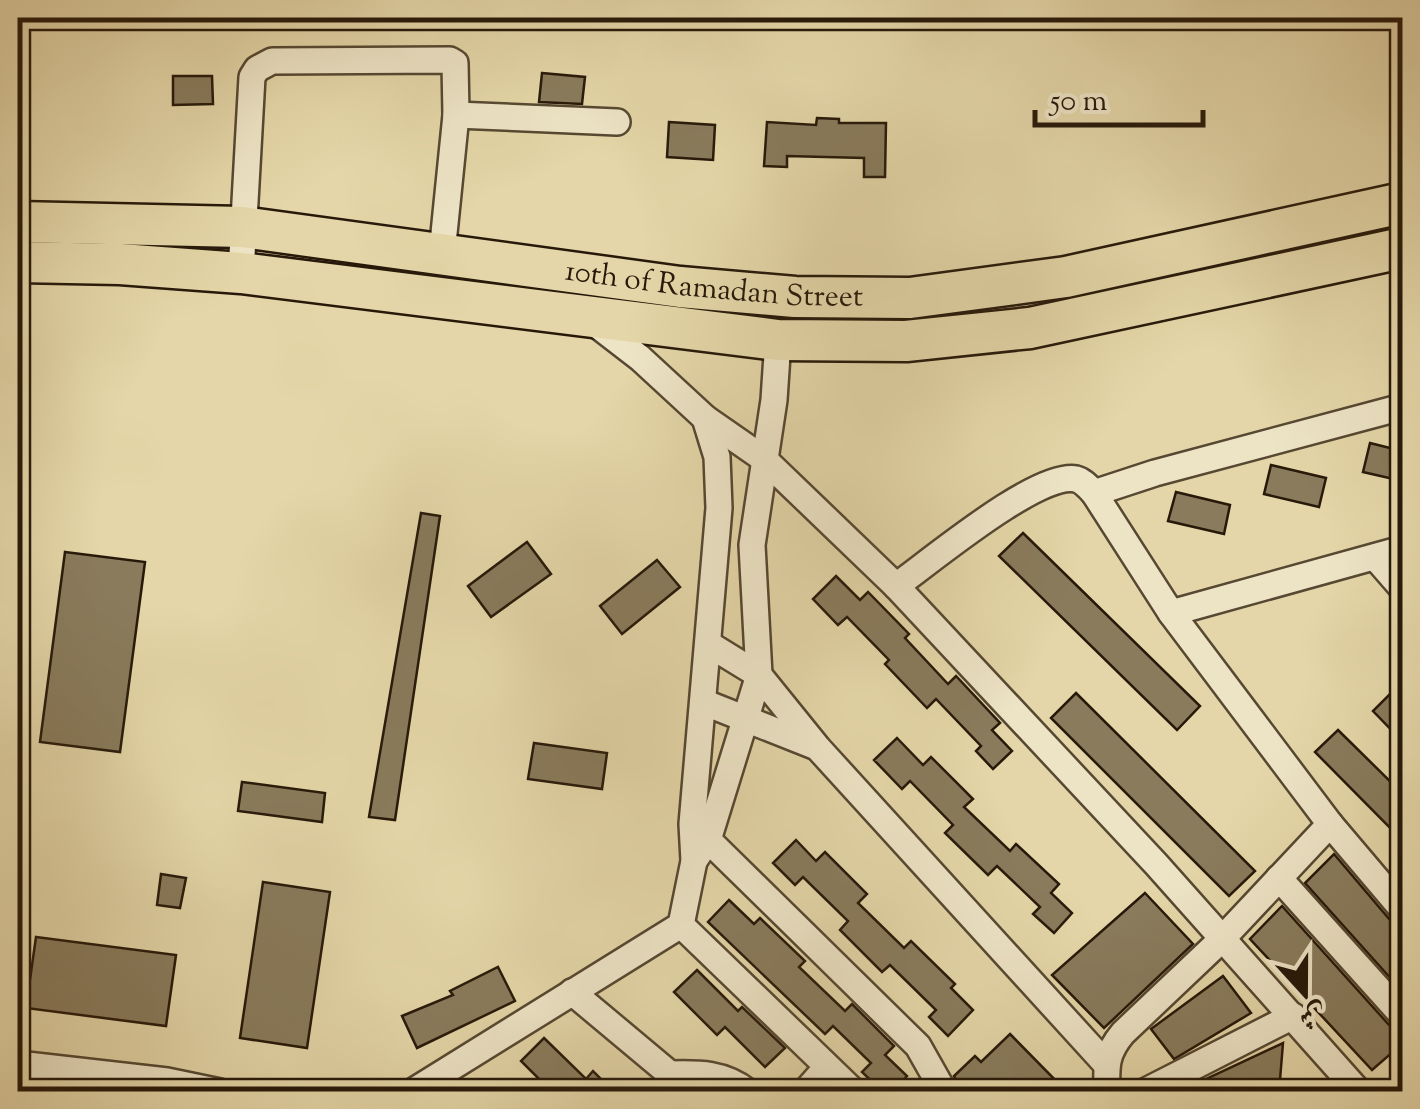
<svg xmlns="http://www.w3.org/2000/svg" width="1420" height="1109" font-family="'Sorts Mill Goudy',Amiri,serif">
  <style>
    .building { fill: #897b5c; stroke: #27190a; stroke-width: 2.5 }
    .lines { fill: none; stroke-linecap: round; stroke-linejoin: round }
    .minor-casing { stroke: #564832; stroke-width: 30 }
    .primary-casing { stroke: #27190a; stroke-width: 45 }
    .minor { stroke: #ede4c6; stroke-width: 25 }
    .primary { stroke: #e4d6a8; stroke-width: 40 }
    .labels { text-anchor: middle; dominant-baseline: central; stroke-width: 10; stroke-linejoin: round; paint-order: stroke }
    .street-label { font-size: 30px; fill: #27190a; stroke: #ede4c6 }
  </style>
  <rect width="100%" height="100%" fill="#e4d6a8"/>
  <filter id="stains"><feTurbulence type="fractalNoise" baseFrequency=".002" numOctaves="4"/><feColorMatrix values="0 0 0 0 .2 0 0 0 0 .09 0 0 0 0 .02 0 0 0 .5 -.17"/></filter>
  <radialGradient id="worn" r=".72"><stop offset=".6" stop-color="#630" stop-opacity="0"/><stop offset="1" stop-color="#630" stop-opacity=".3"/></radialGradient>
  <!-- building -->
  <g class="building">
    <polygon points="542,73 585,77 582,104 539,102"/>
    <polygon points="173,76 212,76 213,104 173,105"/>
    <polygon points="817,118 839,119 839,123 886,123 885,177 864,177 864,158 787,156 787,167 764,166 767,122 816,125"/>
    <polygon points="669,122 715,125 713,160 667,157"/>
    <polygon points="1370,443 1402,451 1402,481 1363,472"/>
    <polygon points="1271,465 1326,478 1319,507 1264,494"/>
    <polygon points="1176,492 1230,505 1224,534 1168,521"/>
    <polygon points="421,513 440,516 395,820 369,817"/>
    <polygon points="1023,533 1200,706 1177,730 999,556"/>
    <polygon points="527,542 551,574 491,617 468,586"/>
    <polygon points="65,552 145,562 120,752 40,742"/>
    <polygon points="657,560 680,587 622,634 600,606"/>
    <polygon points="836,576 860,600 868,592 909,634 905,638 948,684 956,676 1000,723 992,730 1012,751 993,769 976,751 981,746 936,699 927,708 885,664 889,660 847,617 838,625 813,599"/>
    <polygon points="1402,682 1402,741 1373,711"/>
    <polygon points="1076,693 1255,871 1229,896 1051,718"/>
    <polygon points="1338,730 1402,793 1402,840 1315,752"/>
    <polygon points="897,738 923,765 931,757 973,799 964,807 1010,851 1016,844 1059,884 1051,893 1072,913 1054,933 1033,914 1040,907 997,866 988,875 945,833 953,825 910,781 902,789 874,760"/>
    <polygon points="534,743 607,753 602,789 528,779"/>
    <polygon points="242,782 325,793 322,822 238,811"/>
    <polygon points="796,840 816,861 825,852 867,894 858,903 904,948 911,941 955,984 951,988 973,1010 948,1036 929,1017 936,1010 890,965 882,972 840,930 848,921 803,877 795,885 773,863"/>
    <polygon points="1334,854 1390,920 1402,925 1402,991 1305,883"/>
    <polygon points="161,874 186,878 180,908 157,905"/>
    <polygon points="263,882 330,892 307,1048 240,1038"/>
    <polygon points="1145,893 1193,944 1104,1028 1052,975"/>
    <polygon points="729,900 754,924 760,918 805,961 799,967 845,1011 852,1004 894,1046 885,1055 907,1076 892,1092 883,1092 862,1072 871,1063 833,1026 825,1034 708,922"/>
    <polygon points="1282,906 1390,1026 1402,1031 1402,1044 1372,1070 1250,939"/>
    <polygon points="36,937 176,955 166,1026 26,1008"/>
    <polygon points="498,967 515,1001 417,1048 402,1016 453,995 450,991"/>
    <polygon points="697,970 738,1011 742,1007 785,1048 765,1067 725,1027 717,1035 674,992"/>
    <polygon points="1223,976 1251,1013 1174,1059 1151,1029"/>
    <polygon points="1010,1034 1067,1092 967,1092 956,1080 954,1076 975,1056 981,1062"/>
    <polygon points="544,1038 586,1079 593,1071 614,1092 552,1092 521,1061"/>
    <polygon points="1283,1043 1279,1092 1181,1092 1208,1078"/>
  </g>
  <g class="lines">
    <!-- minor casing -->
    <g class="minor-casing">
      <g id="minor">
        <polyline points="456,115 617,122"/>
        <polyline points="241,273 252,77 257,69 272,61 450,60 455,63 456,115 442,253"/>
        <polyline points="592,321 640,358 705,418 764,459 896,586 1156,864 1359,1092"/>
        <polyline points="1094,493 1155,473 1402,407"/>
        <polyline points="1375,557 1402,588"/>
        <path d="M896 586C930 562 1038 471 1076 479 1084 481 1089 488 1094 493L1171 613 1402 549"/>
        <polyline points="1171,613 1330,824 1402,909"/>
        <polyline points="710,645 759,675 818,748 1106,1064"/>
        <polyline points="703,702 814,746"/>
        <polyline points="699,831 918,1046 944,1092"/>
        <polyline points="694,861 708,840 759,675 752,545 774,400 778,340"/>
        <polyline points="1279,878 1402,1015"/>
        <polyline points="681,925 854,1092"/>
        <polyline points="572,992 670,1074 666,1092"/>
        <polyline points="18,1064 167,1081 220,1092"/>
        <path d="M670 1074C699 1073 724 1073 748 1092"/>
        <polyline points="412,1092 681,925 694,861 692,824 719,508 717,457 705,418"/>
        <polyline points="805,1092 827,1067"/>
        <path d="M1107 1092C1106 1066 1106 1053 1123 1033L1222 939 1330 824"/>
        <polyline points="1144,1092 1293,1016"/>
      </g>
    </g>
    <!-- primary casing -->
    <g class="primary-casing">
      <g id="primary">
        <path id="s1" d="M18 222 242 227 680 287 795 297 910 298 1066 277 1402 203"/>
        <polyline points="18,262 120,264 241,273 778,340 906,341 1030,328 1402,248"/>
      </g>
    </g>
    <!-- minor -->
    <use href="#minor" class="minor"/>
    <!-- primary -->
    <use href="#primary" class="primary"/>
  </g>
  <g class="labels">
    <!-- street labels -->
    <g class="street-label">
      <text stroke="none"><textPath href="#s1" startOffset="700">10th of Ramadan Street</textPath></text>
    </g>
  </g>
  <!-- margin -->
  <rect width="1420" height="1109" fill="none" stroke="#e4d6a8" stroke-width="60"/>
  <rect x="20" y="20" width="1380" height="1069" fill="none" stroke="#27190a" stroke-width="5"/>
  <rect x="30" y="30" width="1360" height="1049" fill="none" stroke="#27190a" stroke-width="2.5"/>
  <!-- north arrow -->
  <g transform="translate(1305 994) rotate(159)" stroke="#ede4c6" stroke-width="8" paint-order="stroke">
  <path d="M0-8L18 38L0 25L-18 38Z" fill="#27190a"/>
  <text y="-15" font-size="28" font-weight="bold" text-anchor="middle" fill="#27190a">ش</text>
  </g>
  <!-- scale -->
  <path d="M1035 110v15h168v-15" fill="none" stroke="#27190a" stroke-width="5"/>
  <text x="1050" y="110" font-size="30" fill="#27190a" stroke="#ede4c6" stroke-width="8" paint-order="stroke">50 m</text>
  <rect width="100%" height="100%" filter="url(#stains)"/>
  <rect width="100%" height="100%" fill="url(#worn)"/>
</svg>
